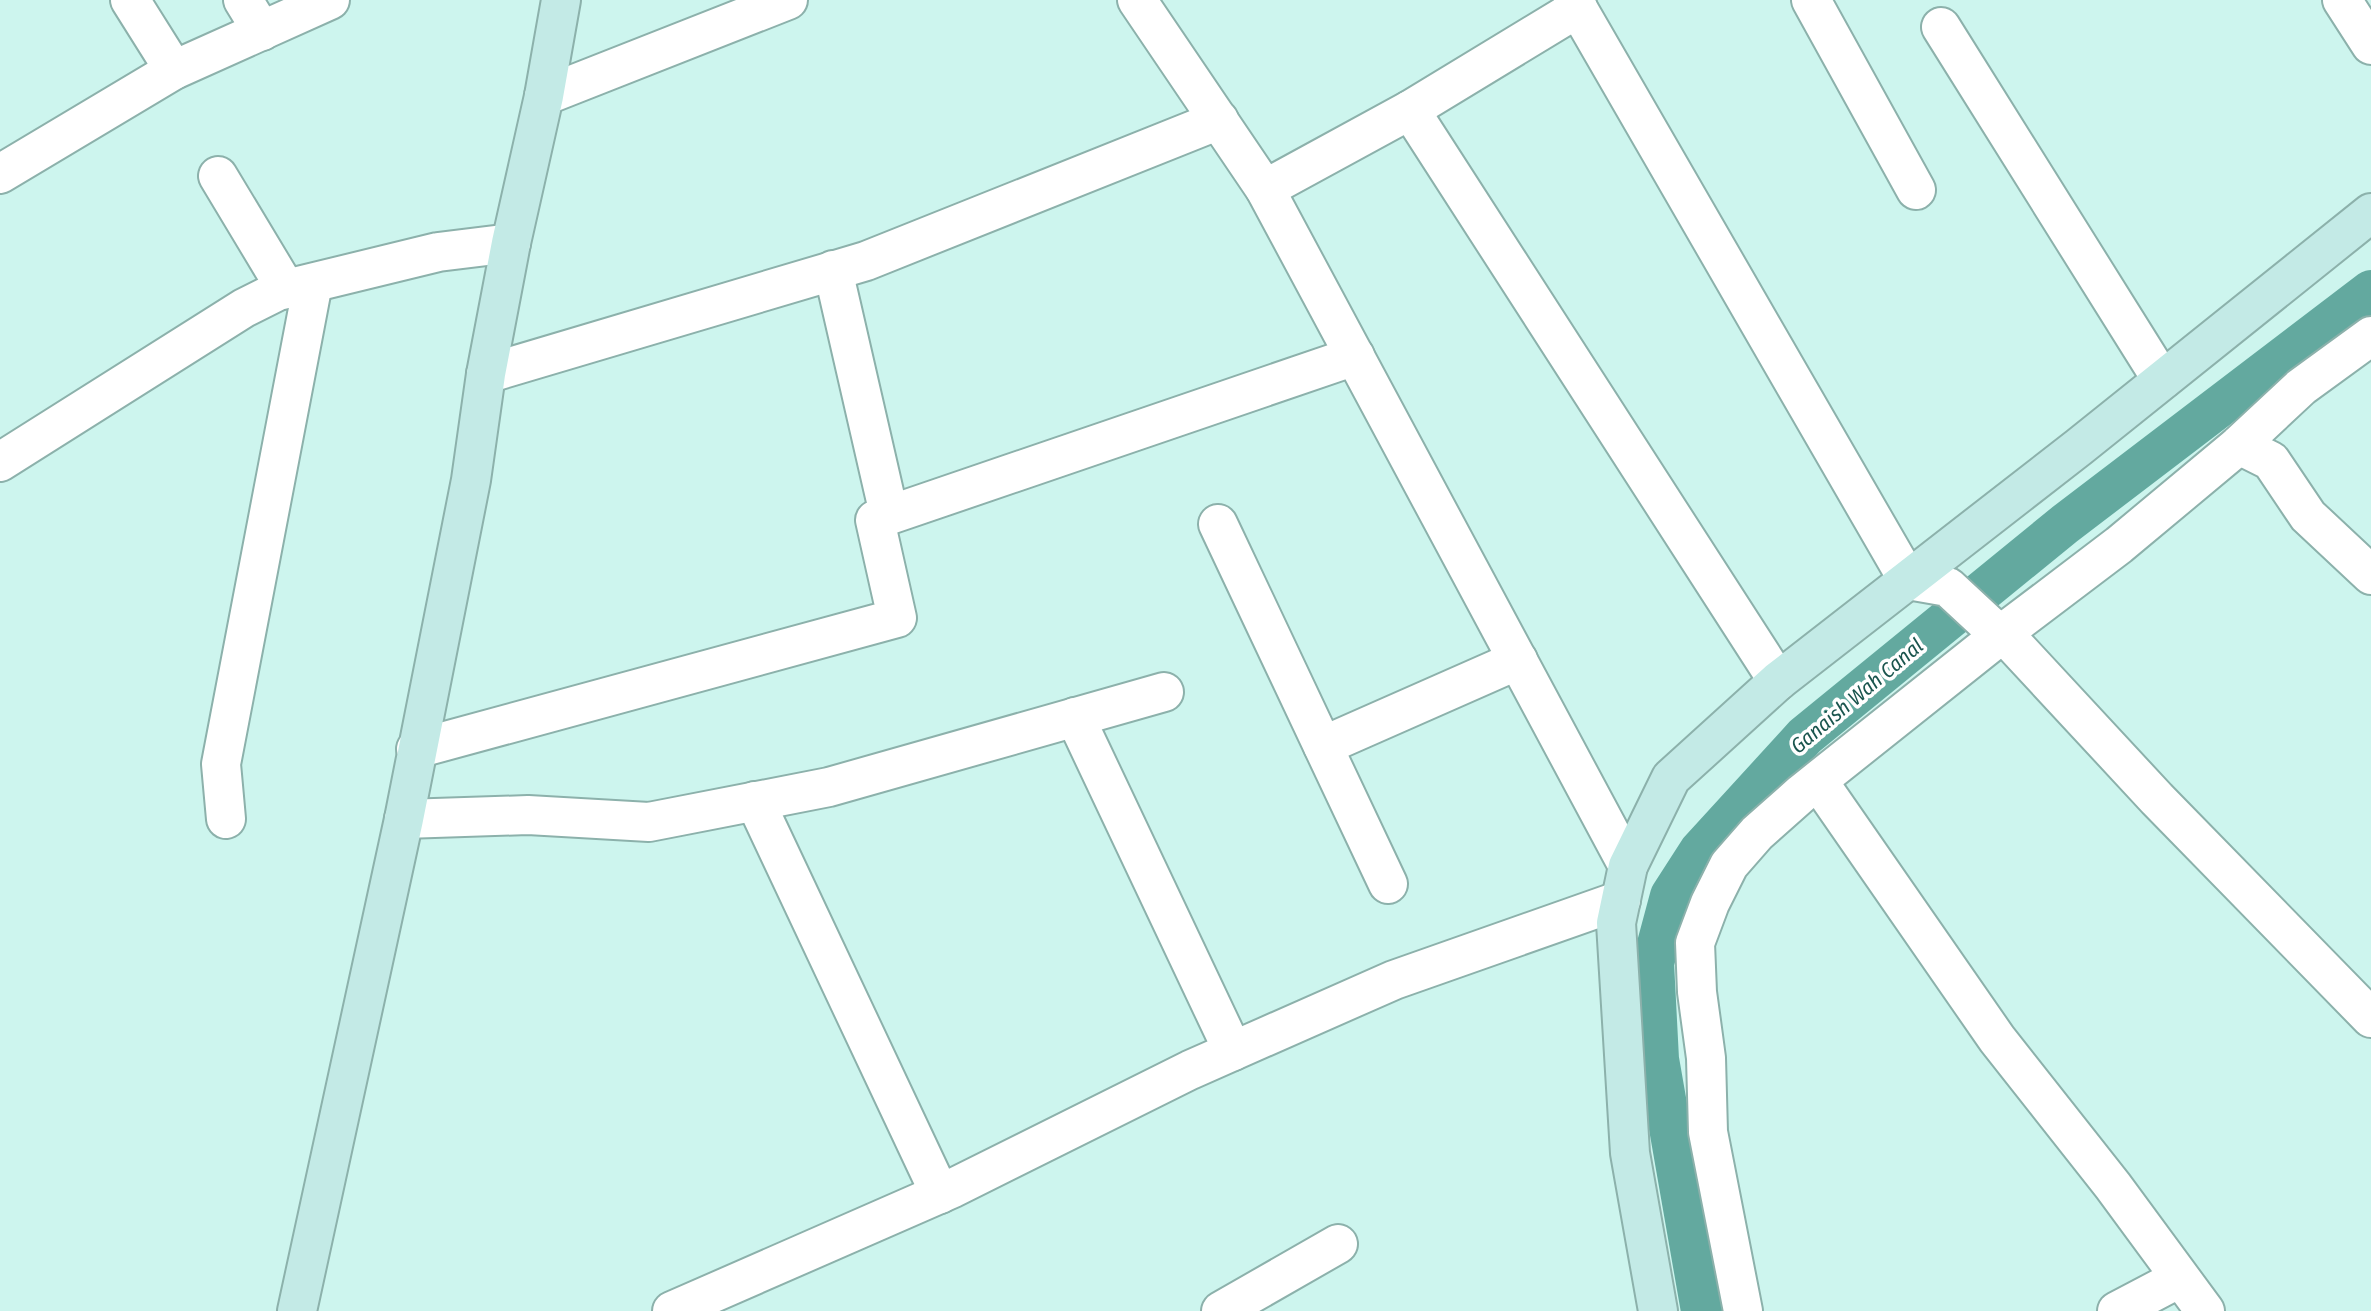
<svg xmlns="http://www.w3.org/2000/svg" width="2371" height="1311" font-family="'Fira Sans Condensed',sans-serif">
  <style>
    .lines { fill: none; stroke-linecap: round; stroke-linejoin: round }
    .canal { stroke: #63a99f; stroke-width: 42 }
    .street-casing { stroke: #8cb1ab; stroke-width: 42 }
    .secondary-casing { stroke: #8cb1ab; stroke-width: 42 }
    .street { stroke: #fff; stroke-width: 38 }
    .secondary { stroke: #c3eae6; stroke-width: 38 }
    .labels { text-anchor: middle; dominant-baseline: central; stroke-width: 7; stroke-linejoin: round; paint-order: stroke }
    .water-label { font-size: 21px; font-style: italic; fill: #1a554e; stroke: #fff }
  </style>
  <rect width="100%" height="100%" fill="#cdf5ee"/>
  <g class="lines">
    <!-- canal -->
    <polyline class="canal" points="1702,1311 1658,1059 1653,963 1671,896 1700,851 1805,736 2065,524 2371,291"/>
    <!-- street casing -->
    <g class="street-casing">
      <g id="street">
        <polyline points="130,0 174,70"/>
        <polyline points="243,0 262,31"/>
        <polyline points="1137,0 1265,189 1628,866"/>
        <polyline points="1573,0 1908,580 1948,587 1990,626 2003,633 2157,799 2371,1018"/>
        <polyline points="1811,0 1916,190"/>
        <polyline points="2342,0 2371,45"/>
        <polyline points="1941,27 2162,380"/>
        <polyline points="544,96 788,0"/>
        <polyline points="1410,110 1778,681"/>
        <polyline points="0,174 174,70 330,0"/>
        <polyline points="218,176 286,289"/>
        <polyline points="1265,189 1410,110 1578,8"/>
        <polyline points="833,270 889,514"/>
        <polyline points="486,374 866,261 1219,120"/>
        <polyline points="2239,445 2271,461 2308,516 2371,575"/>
        <polyline points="0,462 244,308 278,291 438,252 511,243"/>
        <polyline points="1218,524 1388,884"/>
        <polyline points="1075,717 1233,1051"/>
        <polyline points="1323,746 1518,660"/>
        <polyline points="416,749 897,618 875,520 1355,356"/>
        <polyline points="1818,781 1997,1039 2113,1186 2205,1311"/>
        <polyline points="755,801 940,1194"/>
        <polyline points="226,819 221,764 313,283"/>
        <polyline points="404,819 528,815 649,822 829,787 1164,692"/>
        <polyline points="672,1311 953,1188 1190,1070 1394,980 1621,900"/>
        <polyline points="1221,1311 1338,1244"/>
        <polyline points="1743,1311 1708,1132 1706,1058 1697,992 1695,943 1710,903 1729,865 1757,833 1802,793 2003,633 2119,545 2239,445 2301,387 2371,336"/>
        <polyline points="2117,1311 2180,1278"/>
      </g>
    </g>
    <!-- secondary casing -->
    <g class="secondary-casing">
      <g id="secondary">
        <polyline points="297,1311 404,819 471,480 486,374 511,243 544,96 561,0"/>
        <polyline points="1658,1311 1630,1153 1616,923 1628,866 1671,778 1778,681 2079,447 2371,213"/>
      </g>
    </g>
    <!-- street -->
    <use href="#street" class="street"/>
    <!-- secondary -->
    <use href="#secondary" class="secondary"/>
  </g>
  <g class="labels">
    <!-- water labels -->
    <g class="water-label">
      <text transform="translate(1857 696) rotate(-40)">Ganaish Wah Canal</text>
    </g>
  </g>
</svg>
